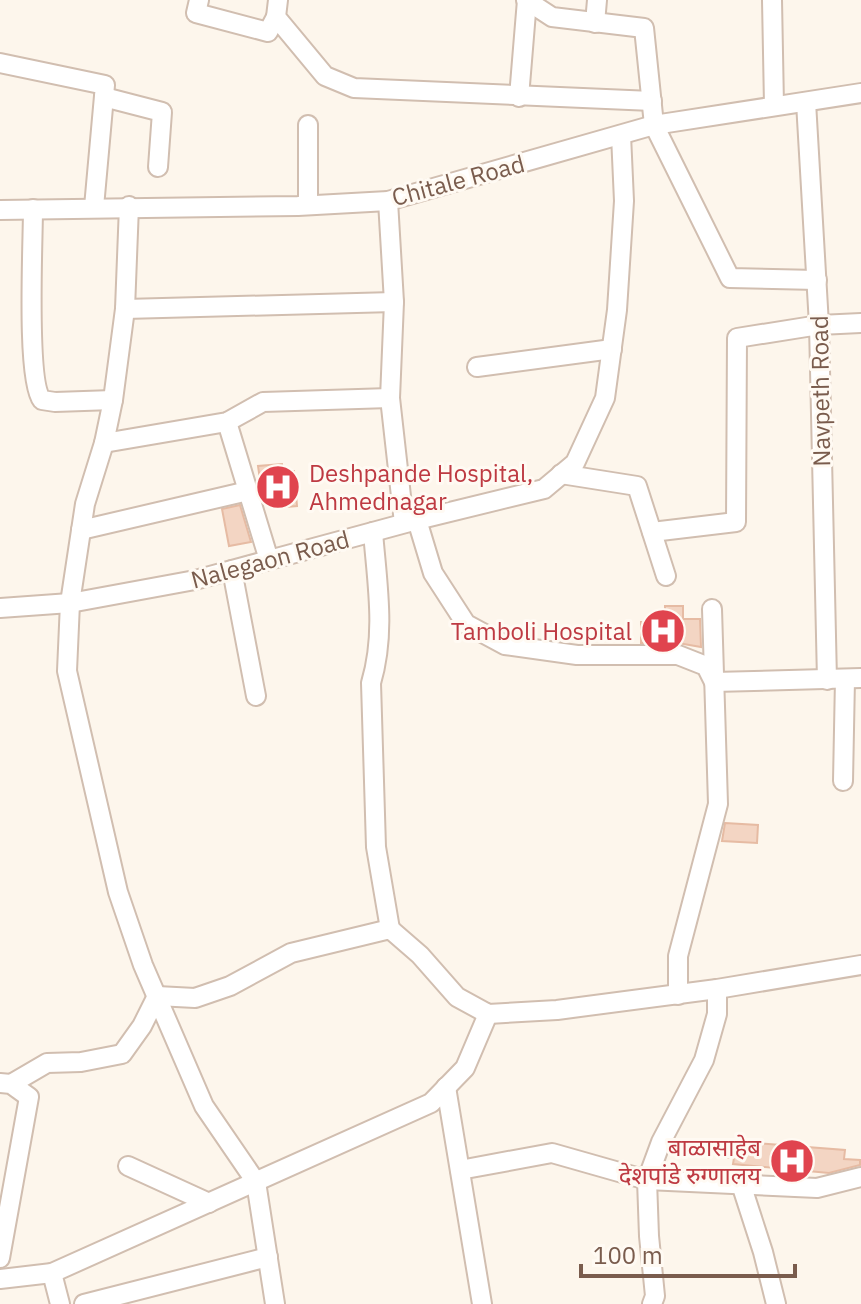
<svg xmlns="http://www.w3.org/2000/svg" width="861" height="1304" font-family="'IBM Plex Sans','Noto Sans Devanagari',sans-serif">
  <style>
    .building { fill: #f3d5c3; stroke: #e6bba3; stroke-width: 2 }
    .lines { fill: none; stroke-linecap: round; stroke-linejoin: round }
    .minor-casing { stroke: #d1beb0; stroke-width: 22 }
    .minor { stroke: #fff; stroke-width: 18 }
    .labels { text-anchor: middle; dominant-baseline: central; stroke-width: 6; stroke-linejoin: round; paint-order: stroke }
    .street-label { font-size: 24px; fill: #7a5c4d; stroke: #fffaf3 }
    .health-label { font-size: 24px; fill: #be3a42; stroke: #fffaf3; text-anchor: end }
  </style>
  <rect width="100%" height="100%" fill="#fdf6ec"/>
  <!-- building -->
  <g class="building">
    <polygon points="282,464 283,472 294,471 297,506 274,508 274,500 263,501 258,466"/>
    <polygon points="240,505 251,542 229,546 222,509"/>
    <polygon points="665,606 683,606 683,619 700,619 701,647 678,643 641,643 641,622 665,622"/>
    <polygon points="725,823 758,825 757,843 722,841"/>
    <polygon points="730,1141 845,1150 844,1159 860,1160 860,1165 829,1173 733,1164 734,1158 728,1158"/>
  </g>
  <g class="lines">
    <!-- minor casing -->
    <g class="minor-casing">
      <g id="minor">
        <polyline points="199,0 196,13 268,32 276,17"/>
        <polyline points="278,0 276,17 325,76 354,88 652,101"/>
        <polyline points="526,0 552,17 644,28 654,125 730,278 817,280"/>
        <polyline points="772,0 774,105"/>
        <polyline points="595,23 597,0"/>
        <polyline points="0,63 105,85 94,207"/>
        <polyline points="104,97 162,112 158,167"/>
        <polyline points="519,97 527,0"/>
        <polyline points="806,102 819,325 827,680"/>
        <polyline points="308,125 308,205"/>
        <polyline points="388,201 394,302 390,398 404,523"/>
        <polyline points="129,206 125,309 113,400 104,443 85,504 70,603 67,671 118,892 143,965 204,1106 256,1182 275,1304"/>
        <path d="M33 209C33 242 26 381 42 400L55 402 113 400"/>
        <polyline points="0,210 298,206 388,201 654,125 861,93"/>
        <polyline points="125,309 394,302"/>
        <polyline points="477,367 612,349"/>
        <polyline points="227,422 269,560"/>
        <polyline points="104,443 227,422 263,402 390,398"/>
        <polyline points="561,474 637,486 666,576"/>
        <polyline points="417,520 433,573 466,624 505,645 577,655 678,655 706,666 714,682 861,678"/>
        <polyline points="81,530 248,491"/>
        <path d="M373 532C377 583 386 633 371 683L376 847 390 929"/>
        <polyline points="652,532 736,522 737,338 819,325 861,323"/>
        <polyline points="232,570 256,696"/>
        <polyline points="0,608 70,603 195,580 417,520 544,489 575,463 605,398 617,310 624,201 621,135"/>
        <polyline points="843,781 845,679"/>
        <polyline points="678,995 678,956 718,804 712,609"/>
        <polyline points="157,996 195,998 230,986 291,953 390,929 420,955 457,997 488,1014 557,1010 717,989 861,965"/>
        <polyline points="0,1083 11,1084 29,1097 0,1258"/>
        <polyline points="11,1084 47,1063 81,1062 122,1054 142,1026 157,996"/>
        <polyline points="446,1087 482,1304"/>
        <polyline points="128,1166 209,1203"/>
        <polyline points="460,1170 552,1153 647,1180 817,1188 861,1177"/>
        <polyline points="741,1184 763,1252 776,1304"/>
        <polyline points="52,1273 60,1304"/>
        <polyline points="0,1279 52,1273 431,1103 465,1068 488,1014"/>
        <polyline points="84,1304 268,1257"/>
        <polyline points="652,1304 655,1296 649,1236 647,1180 661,1142 704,1060 717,1014 717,989"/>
      </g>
    </g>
    <!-- minor -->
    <use href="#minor" class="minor"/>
  </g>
  <!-- icons -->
  <defs>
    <g id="hospital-disc" transform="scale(2.3)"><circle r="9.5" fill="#e0444e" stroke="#fffaf3"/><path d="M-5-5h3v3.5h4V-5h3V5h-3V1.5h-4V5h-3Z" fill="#fff"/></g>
  </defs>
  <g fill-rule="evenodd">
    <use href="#hospital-disc" x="278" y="487"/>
    <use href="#hospital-disc" x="663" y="631"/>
    <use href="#hospital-disc" x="792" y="1161"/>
  </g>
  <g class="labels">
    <!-- street labels -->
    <g class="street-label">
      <text transform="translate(458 180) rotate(-15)">Chitale Road</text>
      <text transform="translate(820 391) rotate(-91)">Navpeth Road</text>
      <text transform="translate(270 559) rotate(-15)">Nalegaon Road</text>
    </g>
    <!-- health labels -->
    <g class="health-label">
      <text x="309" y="473" text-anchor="start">Deshpande Hospital,<tspan x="309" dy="28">Ahmednagar</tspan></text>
      <text x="632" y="631">Tamboli Hospital</text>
      <text x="761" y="1147">बाळासाहेब<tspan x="761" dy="28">देशपांडे रुग्णालय</tspan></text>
    </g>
  </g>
  <!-- scale -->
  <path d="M581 1264v12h214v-12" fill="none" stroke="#7a5c4d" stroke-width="4"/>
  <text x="593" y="1264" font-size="24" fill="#7a5c4d" stroke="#fffaf3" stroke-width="6" paint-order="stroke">100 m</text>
</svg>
